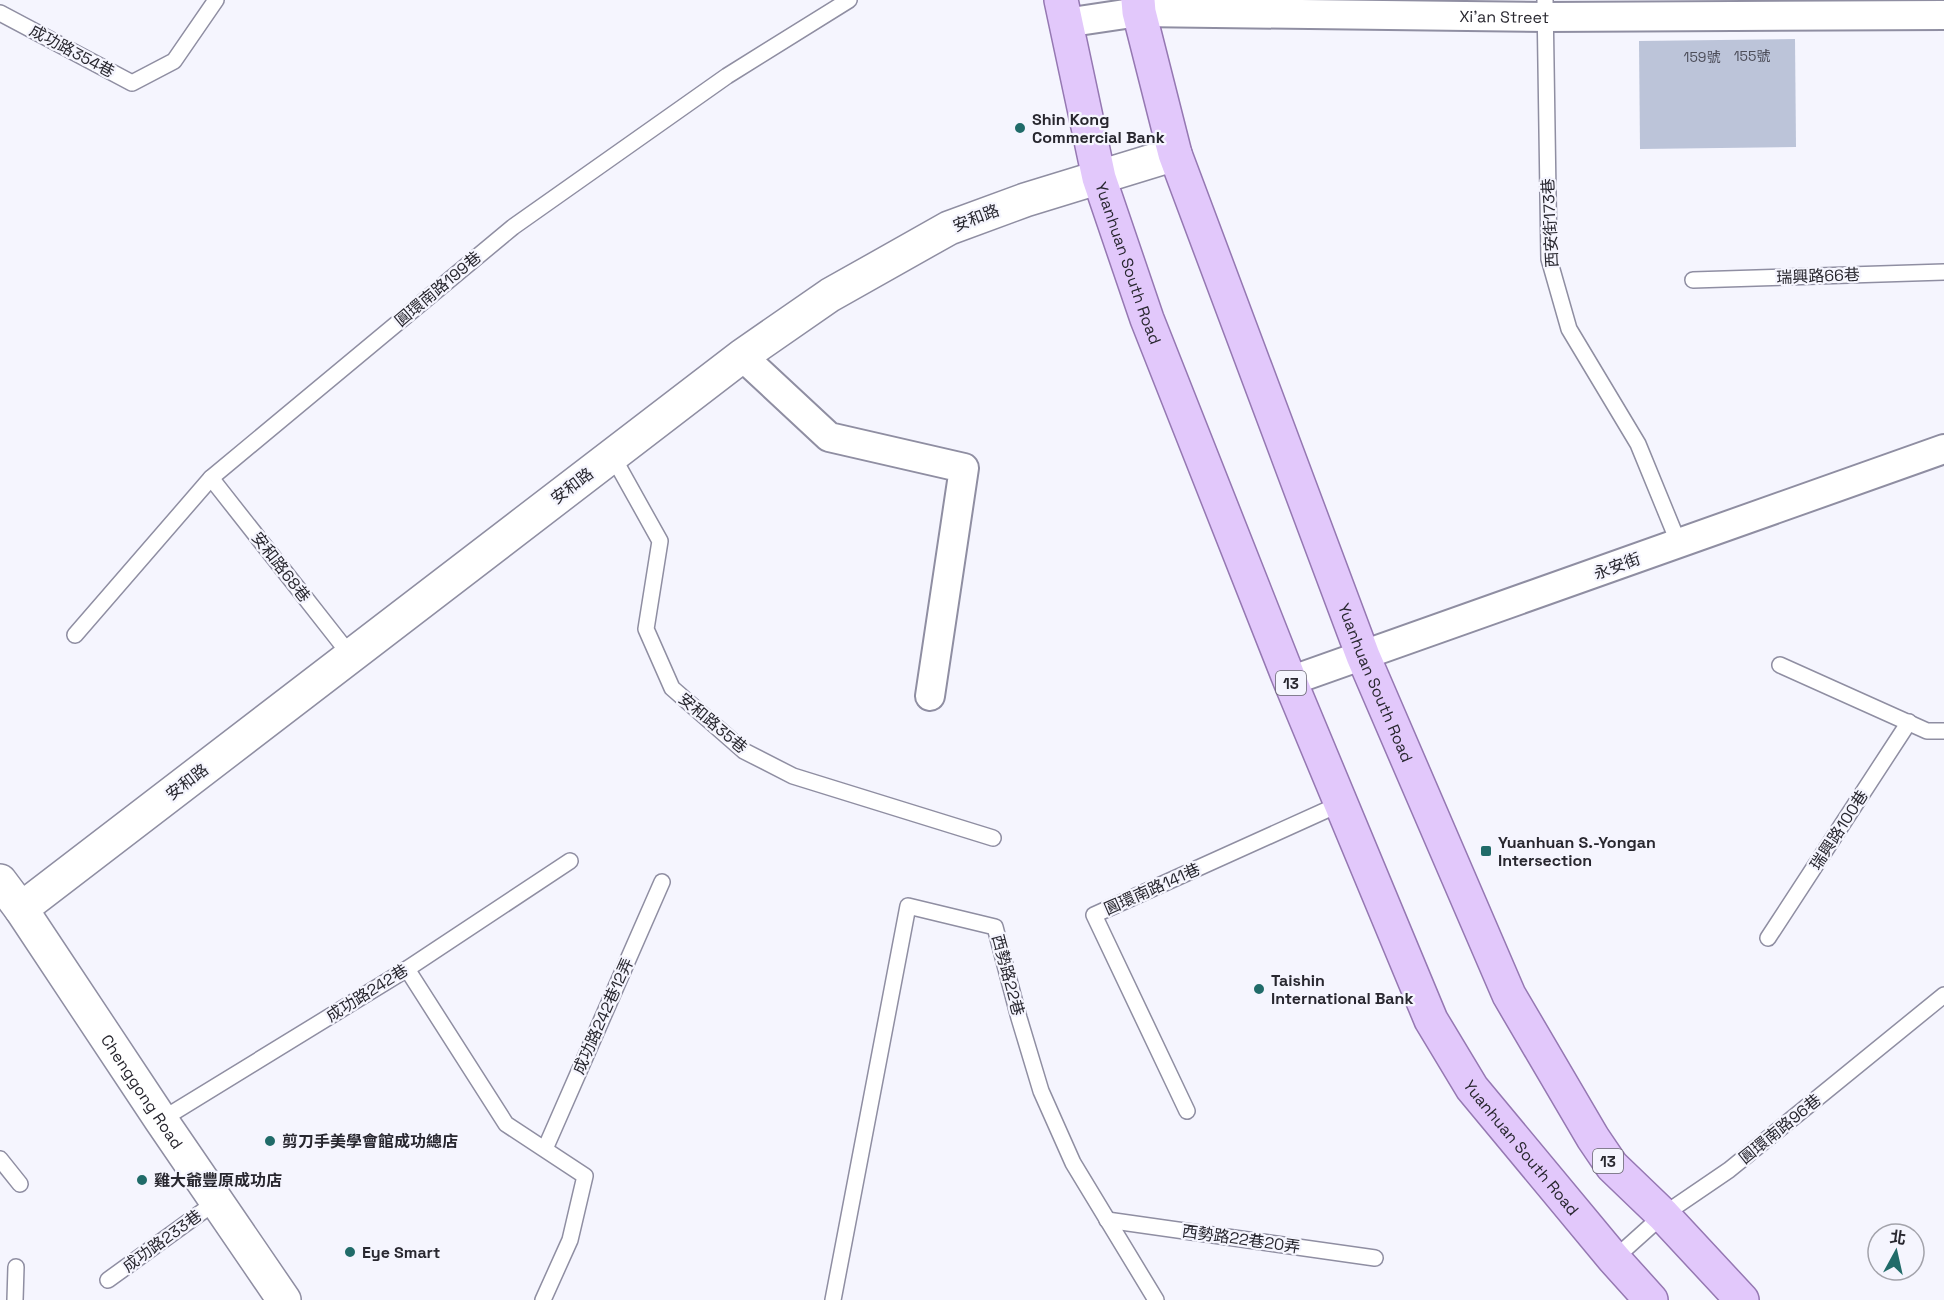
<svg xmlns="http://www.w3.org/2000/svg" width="1944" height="1300" font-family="'Space Grotesk','Noto Sans TC',sans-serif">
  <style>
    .building { fill: #bcc4d9 }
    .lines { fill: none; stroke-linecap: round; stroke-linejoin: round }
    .lane-casing { stroke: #8f8ea2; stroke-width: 18 }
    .street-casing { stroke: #8f8ea2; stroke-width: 32 }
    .secondary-casing { stroke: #8f8ea2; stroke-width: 36 }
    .primary-casing { stroke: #9578b2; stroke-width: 36 }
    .lane { stroke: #fff; stroke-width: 15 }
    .street { stroke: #fff; stroke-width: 28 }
    .secondary { stroke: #fff; stroke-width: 33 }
    .primary { stroke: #e2c8fb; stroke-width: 33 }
    .poi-dot { fill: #206b69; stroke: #f5f5fe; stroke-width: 2 }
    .labels { text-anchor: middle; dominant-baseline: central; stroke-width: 4.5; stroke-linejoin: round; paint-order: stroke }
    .number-label { font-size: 14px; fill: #4d4e5a }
    .shield { fill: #f5f5fe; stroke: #66656d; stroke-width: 1.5 }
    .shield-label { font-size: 15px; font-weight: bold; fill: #28272f }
    .street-label { font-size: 16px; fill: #28272f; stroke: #f5f5fe }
    .poi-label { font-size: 16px; font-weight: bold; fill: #28272f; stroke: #f5f5fe; text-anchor: start }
  </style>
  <rect width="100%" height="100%" fill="#f5f5fe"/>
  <!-- building -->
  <polygon class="building" points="1795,39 1796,147 1640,149 1639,41"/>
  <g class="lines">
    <!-- lane casing -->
    <g class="lane-casing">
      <g id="lane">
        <polyline points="1545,0 1549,259 1569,329 1638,444 1679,544"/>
        <polyline points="0,13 132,83 174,61 216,0"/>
        <polyline points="1693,280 1944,272"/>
        <polyline points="612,455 660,541 646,629 672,688 744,751 793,776 993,838"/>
        <polyline points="211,478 351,656"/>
        <polyline points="75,635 211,478 513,227 727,76 849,0"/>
        <polyline points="1780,665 1927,731 1944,731"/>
        <polyline points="1768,938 1909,722"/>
        <polyline points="407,969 506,1124 585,1176 570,1240 543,1300"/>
        <polyline points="1187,1111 1094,915 1342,803"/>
        <polyline points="161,1120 407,969 570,861"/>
        <polyline points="545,1149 662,882"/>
        <polyline points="0,1159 20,1184"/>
        <polyline points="1107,1220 1375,1258"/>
        <polyline points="1614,1259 1663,1215 1729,1170 1944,995"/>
        <polyline points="108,1280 217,1201"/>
        <polyline points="15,1300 16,1267"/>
        <polyline points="833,1300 908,906 995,927 1019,1018 1041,1091 1073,1163 1156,1300"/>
      </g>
    </g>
    <!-- street casing -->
    <g class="street-casing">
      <g id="street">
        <path id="s1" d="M1065 23 1139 12 1546 17 1944 15"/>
        <polyline points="742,356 829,437 964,468 930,696"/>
        <polyline points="1290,681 1944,449"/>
      </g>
    </g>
    <!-- secondary casing -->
    <g class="secondary-casing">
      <g id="secondary">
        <path id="s2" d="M0 881 21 909 161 1120 284 1300"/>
        <polyline points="21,909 742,356 830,295 949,228 1025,200 1175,154"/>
      </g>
    </g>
    <!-- primary casing -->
    <g class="primary-casing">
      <g id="primary">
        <path id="s3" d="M1061 0 1099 178 1147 319 1290 681 1431 1020 1472 1088 1614 1259 1651 1300"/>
        <path id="s4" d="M1138 0 1139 12 1175 154 1363 656 1509 995 1593 1138 1612 1166 1663 1215 1742 1300"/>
      </g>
    </g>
    <!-- lane -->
    <use href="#lane" class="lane"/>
    <!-- street -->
    <use href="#street" class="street"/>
    <!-- secondary -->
    <use href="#secondary" class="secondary"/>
    <!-- primary -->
    <use href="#primary" class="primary"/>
  </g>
  <!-- markers -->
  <g class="poi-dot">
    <circle cx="1020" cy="128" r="6"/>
    <rect x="1480" y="845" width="12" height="12" rx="3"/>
    <circle cx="1259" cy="989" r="6"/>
    <circle cx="270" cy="1141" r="6"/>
    <circle cx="142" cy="1180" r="6"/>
    <circle cx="350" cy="1252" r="6"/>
  </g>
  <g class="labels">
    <!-- number labels -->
    <g class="number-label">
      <text x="1752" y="56">155號</text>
      <text x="1702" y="57">159號</text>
    </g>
    <!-- shield labels -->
    <g class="shield">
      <rect x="1276" y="671" width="30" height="24" rx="4.5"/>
      <rect x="1593" y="1149" width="30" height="24" rx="4.5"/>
    </g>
    <g class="shield-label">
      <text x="1291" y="683">13</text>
      <text x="1608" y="1161">13</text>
    </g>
    <!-- street labels -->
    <g class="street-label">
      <text stroke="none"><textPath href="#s1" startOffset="440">Xi’an Street</textPath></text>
      <text transform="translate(72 51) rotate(28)">成功路354巷</text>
      <text transform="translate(976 218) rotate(-21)">安和路</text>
      <text transform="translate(1550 223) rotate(-93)">西安街173巷</text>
      <text stroke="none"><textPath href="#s3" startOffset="272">Yuanhuan South Road</textPath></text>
      <text transform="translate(1818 276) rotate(-2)">瑞興路66巷</text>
      <text transform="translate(438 289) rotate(-40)">圓環南路199巷</text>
      <text transform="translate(572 486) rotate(-37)">安和路</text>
      <text transform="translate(1617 566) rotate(-20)">永安街</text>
      <text transform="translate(281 567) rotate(52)">安和路68巷</text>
      <text stroke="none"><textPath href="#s4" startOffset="724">Yuanhuan South Road</textPath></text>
      <text transform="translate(713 723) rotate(40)">安和路35巷</text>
      <text transform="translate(187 782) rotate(-37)">安和路</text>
      <text transform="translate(1839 830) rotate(-57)">瑞興路100巷</text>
      <text transform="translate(1152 889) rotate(-24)">圓環南路141巷</text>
      <text transform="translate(1008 975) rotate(75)">西勢路22巷</text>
      <text transform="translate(367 993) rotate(-32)">成功路242巷</text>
      <text transform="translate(603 1016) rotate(-66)">成功路242巷12弄</text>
      <text stroke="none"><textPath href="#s2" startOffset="254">Chenggong Road</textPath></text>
      <text transform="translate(1780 1129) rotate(-39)">圓環南路96巷</text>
      <text stroke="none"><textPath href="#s3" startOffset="1244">Yuanhuan South Road</textPath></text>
      <text transform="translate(1241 1239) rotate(8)">西勢路22巷20弄</text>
      <text transform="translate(162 1241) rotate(-36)">成功路233巷</text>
    </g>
    <!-- poi labels -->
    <g class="poi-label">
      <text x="1032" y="119">Shin Kong<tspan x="1032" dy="18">Commercial Bank</tspan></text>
      <text x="1498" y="842">Yuanhuan S.-Yongan<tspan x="1498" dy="18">Intersection</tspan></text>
      <text x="1271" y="980">Taishin<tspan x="1271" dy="18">International Bank</tspan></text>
      <text x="282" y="1141">剪刀手美學會館成功總店</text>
      <text x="154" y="1180">雞大爺豐原成功店</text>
      <text x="362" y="1252">Eye Smart</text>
    </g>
  </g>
  <!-- north arrow -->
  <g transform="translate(1896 1252) rotate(8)"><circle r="28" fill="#f5f5fe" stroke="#a3a3ab" stroke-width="1.5"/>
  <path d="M0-4.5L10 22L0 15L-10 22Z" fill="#206b69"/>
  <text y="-9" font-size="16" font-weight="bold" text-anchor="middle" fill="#28272f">北</text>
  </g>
</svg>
